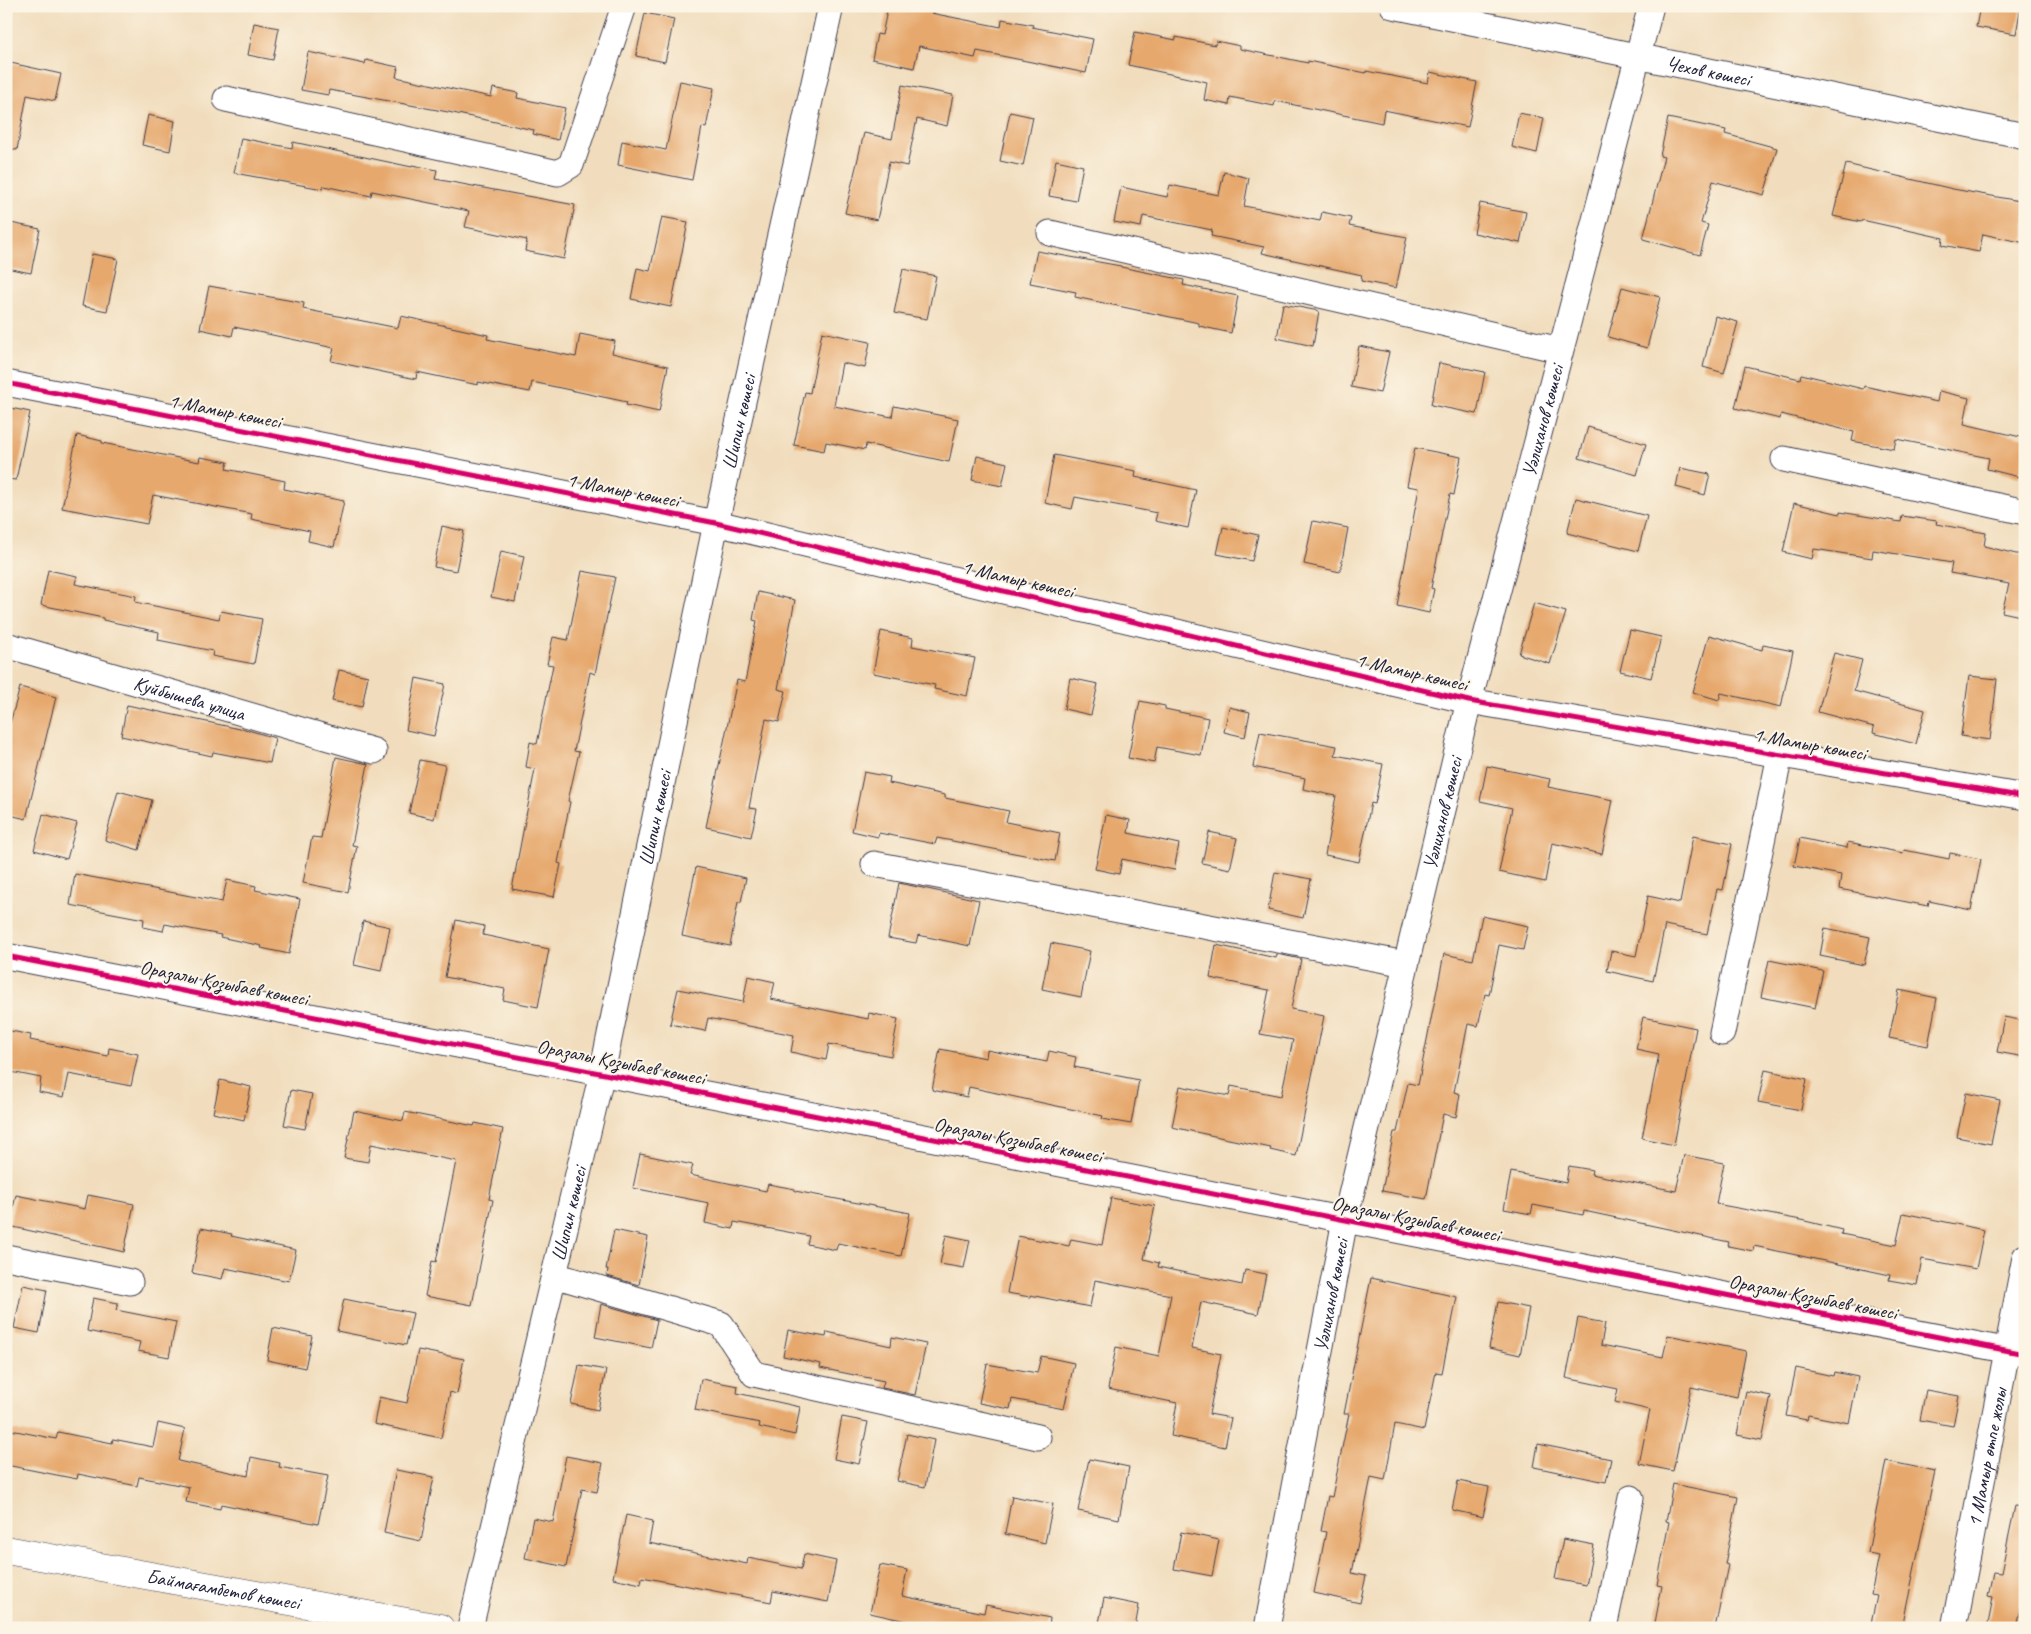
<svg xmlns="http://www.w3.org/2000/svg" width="2031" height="1634" font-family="Caveat,sans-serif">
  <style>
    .building { fill: #e6a86d }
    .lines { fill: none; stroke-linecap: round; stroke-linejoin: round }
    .minor-casing { stroke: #413e4e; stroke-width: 27 }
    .major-casing { stroke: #413e4e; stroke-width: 29 }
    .minor { stroke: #fff; stroke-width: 25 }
    .major { stroke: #fff; stroke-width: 28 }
    .cycleway-casing { stroke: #fcf5e5; stroke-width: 8 }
    .cycleway { stroke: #d6006c; stroke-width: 5 }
    .labels { text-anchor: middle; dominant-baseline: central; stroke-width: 4; stroke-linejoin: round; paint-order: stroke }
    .street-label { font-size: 20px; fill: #22223b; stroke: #fcf5e5 }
  </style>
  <rect width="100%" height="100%" fill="#fcf5e5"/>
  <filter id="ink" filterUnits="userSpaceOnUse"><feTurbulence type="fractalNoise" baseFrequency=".02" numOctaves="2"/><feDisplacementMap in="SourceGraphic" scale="10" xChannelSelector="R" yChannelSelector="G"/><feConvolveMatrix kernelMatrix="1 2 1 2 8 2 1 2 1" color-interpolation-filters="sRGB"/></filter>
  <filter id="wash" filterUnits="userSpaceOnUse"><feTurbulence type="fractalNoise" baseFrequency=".0096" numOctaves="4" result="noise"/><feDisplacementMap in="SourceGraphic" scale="20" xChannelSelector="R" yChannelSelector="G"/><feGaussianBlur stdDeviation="1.12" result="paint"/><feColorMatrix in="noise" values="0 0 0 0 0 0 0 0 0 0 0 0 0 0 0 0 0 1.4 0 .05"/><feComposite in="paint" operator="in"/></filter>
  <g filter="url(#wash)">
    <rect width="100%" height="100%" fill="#f1ddbd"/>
    <g id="blocks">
      <!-- building -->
      <g class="building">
        <polygon points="888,6 932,6 931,13 1001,27 1002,19 1033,25 1032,27 1093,39 1086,73 977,51 975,58 919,46 914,68 872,59 877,34 882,35"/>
        <polygon points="1980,6 2021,6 2016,34 1976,27"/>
        <polygon points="645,13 674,19 665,62 636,56"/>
        <polygon points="254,23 279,28 273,60 248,55"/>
        <polygon points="1135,32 1176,40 1176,37 1215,45 1216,41 1240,46 1240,49 1308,63 1308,61 1366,73 1366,71 1428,83 1430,72 1477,82 1468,127 1384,110 1382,123 1275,101 1274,106 1230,97 1229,105 1204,100 1207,82 1128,65"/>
        <polygon points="308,52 365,64 366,60 398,67 396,77 491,97 493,88 518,93 517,98 565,108 558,140 533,134 534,130 448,112 329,90 328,95 301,90"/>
        <polygon points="6,62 61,74 55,101 27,95 17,150 6,149"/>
        <polygon points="680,81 714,88 706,128 702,127 692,180 618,165 622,141 666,150"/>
        <polygon points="902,85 953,95 947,126 917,119 907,166 889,162 877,220 845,213 864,133 892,139"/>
        <polygon points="1010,112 1033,117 1023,166 1000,161"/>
        <polygon points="1519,113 1544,118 1537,153 1512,147"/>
        <polygon points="148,115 175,121 170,151 142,145"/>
        <polygon points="1668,118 1726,130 1725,134 1777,148 1764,195 1713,181 1701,223 1708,225 1700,255 1643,239 1664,157 1660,156"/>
        <polygon points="241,138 292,148 293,142 412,167 412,165 437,170 435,179 575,205 564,259 525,251 527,240 465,227 469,211 372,191 371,196 324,186 323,189 234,173"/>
        <polygon points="1056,160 1083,166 1076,201 1049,196"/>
        <polygon points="1846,164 1953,189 2025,202 2025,243 1983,234 1979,252 1942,245 1943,238 1862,220 1861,222 1833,216"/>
        <polygon points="1224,172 1249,178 1244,206 1320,221 1322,212 1351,218 1349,226 1407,237 1396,288 1361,281 1362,275 1262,253 1264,247 1211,236 1212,230 1143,216 1141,227 1114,222 1121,187 1167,197 1170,185 1219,195"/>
        <polygon points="1480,203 1526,212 1520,243 1474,233"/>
        <polygon points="662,217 688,222 671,307 631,299 637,268 650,271"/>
        <polygon points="6,222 40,229 31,273 6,268"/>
        <polygon points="1037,251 1121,266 1121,267 1184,280 1183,285 1238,296 1231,333 1199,326 1199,323 1075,297 1076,292 1030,283"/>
        <polygon points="92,254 118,259 107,311 82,306"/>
        <polygon points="903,269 936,276 927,319 894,313"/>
        <polygon points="209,286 304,303 303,309 398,328 401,316 488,335 487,339 576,357 580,334 615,341 612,353 668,366 659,412 626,405 627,402 532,382 530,392 478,382 478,385 417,372 416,379 331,361 334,348 234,327 232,336 200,329"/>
        <polygon points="1622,287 1660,297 1647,348 1608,337"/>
        <polygon points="1283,304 1319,311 1313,346 1277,338"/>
        <polygon points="1715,316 1738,322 1724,373 1703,367"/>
        <polygon points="822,332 870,342 865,368 842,363 834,406 892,417 894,406 958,419 949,462 866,444 865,450 826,442 824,451 794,445 805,392 810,393"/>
        <polygon points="1359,346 1389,352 1380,393 1351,387"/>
        <polygon points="1439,363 1485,372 1477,414 1431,405"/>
        <polygon points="1745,366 1800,379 1801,374 1863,389 1864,386 1937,402 1939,391 1969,398 1964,424 2025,438 2025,453 2019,477 1987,469 1989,458 1896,439 1894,449 1852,441 1854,432 1781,414 1780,419 1735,408"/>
        <polygon points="6,407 30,412 16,480 6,479"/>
        <polygon points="1588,427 1646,444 1637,475 1579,458"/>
        <polygon points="77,435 102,441 102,443 199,462 200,457 228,462 226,469 285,481 284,489 344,501 334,547 308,541 310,531 251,519 252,514 153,495 147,524 62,508"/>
        <polygon points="1415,448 1461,457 1454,495 1450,494 1431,588 1434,589 1429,613 1397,606 1419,488 1407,486"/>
        <polygon points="1054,455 1136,471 1135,477 1196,490 1188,528 1155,521 1157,513 1075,497 1072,509 1045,503"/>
        <polygon points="977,456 1007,463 1002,486 972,480"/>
        <polygon points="1680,468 1710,474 1705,495 1676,487"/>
        <polygon points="1576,498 1647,516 1638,551 1567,533"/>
        <polygon points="1794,503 1840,514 1840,512 1901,522 1902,516 1937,521 1936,524 1986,533 1984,546 2016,554 2025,554 2025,617 2002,612 2009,584 1950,573 1952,563 1873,550 1872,558 1814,549 1812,559 1783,552"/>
        <polygon points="1313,521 1348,528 1340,572 1304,564"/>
        <polygon points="442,526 464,531 456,571 434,567"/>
        <polygon points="1223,527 1258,535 1252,561 1217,554"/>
        <polygon points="501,551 524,556 515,602 491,597"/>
        <polygon points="48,570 77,576 75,584 136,596 135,602 219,619 221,611 262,619 254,664 212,656 213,651 158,640 159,632 103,620 103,618 41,605"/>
        <polygon points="582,571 615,577 595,674 590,672 574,751 579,752 568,801 570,802 558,863 561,864 554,897 512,889 535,769 526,767 530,742 537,744 553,665 547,664 553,637 568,640"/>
        <polygon points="758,592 795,600 778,689 786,691 779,722 766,719 749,808 757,809 751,837 706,827 737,680 745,682 757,621 753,620"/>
        <polygon points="1534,603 1566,612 1550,664 1519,654"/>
        <polygon points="1630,630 1661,637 1651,678 1620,671"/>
        <polygon points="881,631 913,638 912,646 975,658 967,696 934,689 935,685 873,673"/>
        <polygon points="1709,635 1762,650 1763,645 1793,651 1781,707 1721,693 1719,700 1693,692"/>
        <polygon points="1834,653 1862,660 1854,691 1925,710 1916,744 1873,733 1874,727 1818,712"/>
        <polygon points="339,670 368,676 362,707 332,701"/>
        <polygon points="1969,676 1997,679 1990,740 1961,736"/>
        <polygon points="416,678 445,684 434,736 406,730"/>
        <polygon points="1070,678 1098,684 1091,715 1064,709"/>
        <polygon points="20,687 56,697 26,819 6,814 6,738"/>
        <polygon points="1140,701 1165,706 1165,709 1208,718 1201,755 1157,747 1154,763 1128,758"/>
        <polygon points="127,705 240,729 241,728 275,738 270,763 213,752 212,756 121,736"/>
        <polygon points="1229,707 1250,712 1245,737 1224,732"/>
        <polygon points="1260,732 1337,746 1335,755 1383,764 1375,804 1371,803 1359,862 1325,855 1336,796 1303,789 1305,778 1253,767"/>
        <polygon points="336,757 368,764 352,845 357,846 348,892 303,883 312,837 321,838"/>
        <polygon points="420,760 445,765 434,819 409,813"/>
        <polygon points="1487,766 1550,779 1548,787 1613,800 1602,854 1552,843 1545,882 1499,872 1512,808 1480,801"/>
        <polygon points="864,772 890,777 889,783 945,795 945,798 1009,811 1006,822 1060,833 1055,861 937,838 935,844 879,833 878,837 852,831"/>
        <polygon points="118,791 152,800 139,850 105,840"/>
        <polygon points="43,814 77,823 67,859 34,850"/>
        <polygon points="1106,815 1130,820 1128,833 1179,844 1174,870 1122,859 1119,874 1095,869"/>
        <polygon points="1209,832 1237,838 1230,869 1202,863"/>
        <polygon points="1693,836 1732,844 1723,890 1717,889 1707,934 1665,925 1653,981 1607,971 1611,951 1636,956 1648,896 1680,903"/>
        <polygon points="1800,838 1847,848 1848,842 1903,853 1904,850 1949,859 1950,853 1981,859 1971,910 1929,901 1928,906 1839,889 1841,875 1794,866"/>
        <polygon points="696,867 746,878 741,902 738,902 730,946 682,936"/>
        <polygon points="1275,872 1311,879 1303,918 1268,910"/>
        <polygon points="75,874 222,902 227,880 256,886 255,890 300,899 289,954 261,948 262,946 220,937 221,935 165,924 163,931 143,927 144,919 70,905"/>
        <polygon points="899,883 979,900 970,946 918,935 916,943 888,938"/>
        <polygon points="1482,916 1528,926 1523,950 1499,945 1489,995 1485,994 1478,1026 1468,1024 1454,1092 1460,1094 1456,1117 1443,1114 1426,1199 1382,1191 1394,1132 1397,1132 1408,1083 1418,1085 1444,954 1473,960"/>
        <polygon points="456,920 484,926 483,935 549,949 538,1007 503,1000 505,989 445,977"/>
        <polygon points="363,921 390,927 381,971 354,965"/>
        <polygon points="1825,928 1870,937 1864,965 1820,956"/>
        <polygon points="1051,943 1090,951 1081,997 1042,989"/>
        <polygon points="1216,945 1276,958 1277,954 1301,959 1291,1009 1324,1016 1296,1156 1270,1150 1271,1148 1172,1127 1180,1086 1229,1096 1231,1086 1281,1096 1293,1040 1260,1034 1269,990 1210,978"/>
        <polygon points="1769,960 1823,971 1815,1008 1761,997"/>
        <polygon points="748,976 775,982 771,999 868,1019 869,1013 898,1019 891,1056 829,1044 826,1060 791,1052 794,1035 708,1018 705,1031 670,1024 678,989 743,1002"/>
        <polygon points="1899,990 1937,998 1928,1046 1889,1038"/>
        <polygon points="1643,1017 1696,1028 1674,1145 1642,1138 1659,1054 1636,1049"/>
        <polygon points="2004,1017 2025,1021 2025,1057 1997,1052"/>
        <polygon points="6,1030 31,1035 30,1040 108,1056 109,1048 138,1054 131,1086 69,1074 64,1097 39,1092 41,1078 6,1071"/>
        <polygon points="940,1049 986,1058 987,1050 1047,1062 1049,1051 1076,1057 1074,1067 1139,1080 1131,1124 1102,1119 1103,1116 969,1087 967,1097 932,1090"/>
        <polygon points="1765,1070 1807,1079 1801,1110 1758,1102"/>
        <polygon points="220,1080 251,1087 244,1120 213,1113"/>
        <polygon points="291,1090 312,1094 305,1129 284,1125"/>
        <polygon points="1966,1093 2000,1100 1991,1144 1957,1137"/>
        <polygon points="354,1111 403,1121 405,1112 474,1126 475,1123 503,1129 489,1199 493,1200 472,1305 425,1296 432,1261 436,1262 456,1161 371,1144 368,1162 344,1158"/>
        <polygon points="640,1154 693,1165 690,1175 766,1191 768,1184 795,1189 795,1191 910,1213 901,1256 838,1243 836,1250 807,1244 809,1236 734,1222 733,1229 705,1223 709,1203 633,1188"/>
        <polygon points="1684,1155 1724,1163 1716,1204 1801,1220 1842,1230 1841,1234 1896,1245 1903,1213 1984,1230 1976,1269 1922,1259 1917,1285 1889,1280 1890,1275 1754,1246 1753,1251 1728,1246 1729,1242 1584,1211 1583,1215 1533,1205 1531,1214 1504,1209 1511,1172 1566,1183 1569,1166 1592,1170 1591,1174 1676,1191"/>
        <polygon points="16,1195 85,1209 88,1195 134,1204 124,1252 9,1226"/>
        <polygon points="1111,1198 1155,1206 1144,1259 1159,1263 1158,1267 1242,1285 1245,1270 1266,1274 1258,1314 1201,1302 1192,1348 1221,1354 1209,1414 1231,1418 1225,1447 1171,1436 1177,1403 1108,1389 1116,1347 1159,1356 1171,1295 1095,1280 1090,1307 1030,1295 1030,1297 1007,1293 1018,1236 1069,1246 1071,1239 1102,1245"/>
        <polygon points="201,1228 232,1234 231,1236 296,1250 289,1281 225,1268 222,1279 192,1273"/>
        <polygon points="614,1230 648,1237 639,1285 607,1276 608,1269 606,1269"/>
        <polygon points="946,1235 970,1240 964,1268 940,1264"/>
        <polygon points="1371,1278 1457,1297 1442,1373 1436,1372 1424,1430 1395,1424 1385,1480 1371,1477 1352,1573 1366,1576 1360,1603 1314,1593 1326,1532 1321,1531 1328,1496 1332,1497 1349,1414 1344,1414"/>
        <polygon points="23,1285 47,1290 39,1333 14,1328"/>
        <polygon points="93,1298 118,1303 116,1310 176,1322 169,1357 138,1351 140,1342 87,1331"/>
        <polygon points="344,1299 413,1313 406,1345 337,1331"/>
        <polygon points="1498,1302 1529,1308 1520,1355 1489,1348"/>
        <polygon points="601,1304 657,1320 651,1348 595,1337"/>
        <polygon points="1578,1318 1605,1323 1601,1345 1663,1357 1668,1335 1746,1351 1737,1397 1691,1387 1673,1471 1639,1464 1650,1410 1615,1402 1618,1389 1566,1378"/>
        <polygon points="273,1328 312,1336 305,1368 267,1360"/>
        <polygon points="788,1330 826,1337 827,1332 891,1346 892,1337 926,1344 915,1395 882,1388 884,1381 820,1368 821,1364 783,1356"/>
        <polygon points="418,1350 464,1359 457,1394 450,1392 441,1438 374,1424 379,1397 407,1403"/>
        <polygon points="1041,1356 1074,1363 1064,1409 1012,1399 1010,1409 979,1403 987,1364 1037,1373"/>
        <polygon points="579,1365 606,1370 598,1410 571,1404"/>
        <polygon points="1796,1368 1833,1376 1834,1372 1858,1377 1849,1423 1808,1415 1807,1420 1786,1416"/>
        <polygon points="701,1379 738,1386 737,1393 800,1407 795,1435 759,1427 760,1423 695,1410"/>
        <polygon points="1926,1390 1959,1396 1953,1426 1920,1420"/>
        <polygon points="1746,1391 1771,1396 1762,1440 1737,1435"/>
        <polygon points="842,1417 868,1422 859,1464 834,1459"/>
        <polygon points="158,1423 185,1429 178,1461 248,1476 251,1457 280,1463 279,1467 328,1476 318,1524 221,1504 220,1509 186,1502 189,1487 139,1477 137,1486 78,1474 77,1479 6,1465 6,1429 56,1439 58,1432 112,1443 113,1439 153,1447"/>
        <polygon points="907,1434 934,1440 925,1487 897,1481"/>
        <polygon points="1538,1444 1611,1459 1606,1482 1534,1467"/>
        <polygon points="566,1456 603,1463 597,1492 582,1489 566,1567 525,1558 533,1518 553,1522"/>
        <polygon points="1089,1459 1129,1467 1119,1519 1078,1511"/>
        <polygon points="1886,1461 1935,1471 1902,1628 1870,1628 1877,1596 1871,1595 1879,1555 1868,1553"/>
        <polygon points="396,1470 434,1477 421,1541 384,1533"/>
        <polygon points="1458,1481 1489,1487 1483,1517 1452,1510"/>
        <polygon points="1673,1484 1738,1497 1725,1564 1728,1565 1715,1628 1654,1628 1662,1586 1657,1585 1669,1522 1666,1521"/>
        <polygon points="1012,1496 1053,1504 1045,1543 1005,1534"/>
        <polygon points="2015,1506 2025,1507 2025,1604 2021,1604 2016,1628 1987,1628 1993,1598 1988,1597 1993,1572 2001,1573"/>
        <polygon points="626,1515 653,1521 649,1543 747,1564 748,1558 801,1569 804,1554 836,1561 828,1602 773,1591 771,1602 642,1577 641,1584 613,1578"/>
        <polygon points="1181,1532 1219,1540 1212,1576 1174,1569"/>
        <polygon points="1563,1539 1594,1545 1586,1585 1555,1579"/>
        <polygon points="880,1565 907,1570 902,1596 984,1613 986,1605 1050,1618 1049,1628 914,1628 915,1623 870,1613"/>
        <polygon points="1104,1598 1139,1605 1135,1628 1098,1628"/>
      </g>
    </g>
  </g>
  <g filter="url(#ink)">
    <use href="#blocks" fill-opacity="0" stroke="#413e4e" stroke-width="1"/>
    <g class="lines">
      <!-- minor casing -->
      <g class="minor-casing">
        <g id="minor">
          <path id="s1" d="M1393 6 2025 136"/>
          <polyline points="226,99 558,173 571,165 624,6"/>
          <polyline points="1050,233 1560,350"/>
          <polyline points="6,383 716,523 1469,701 2025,797"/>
          <polyline points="1784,459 2025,512"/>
          <path id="s2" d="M6 645 374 751"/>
          <polyline points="874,864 1406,964"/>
          <polyline points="6,956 2025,1354"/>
          <polyline points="1722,1033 1780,755"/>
          <polyline points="6,1257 130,1282"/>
          <polyline points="554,1275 721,1324 754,1374 1038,1437"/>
          <path id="s3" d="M470 1628 602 1073 716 523 831 6"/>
          <path id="s4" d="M1267 1628 1345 1220 1469 701 1651 6"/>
          <polyline points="1604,1628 1631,1498"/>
          <path id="s5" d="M1954 1628 2025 1257"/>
        </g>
      </g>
      <!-- major casing -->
      <g class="major-casing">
        <g id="major">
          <path id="s6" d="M6 1550 440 1628"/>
        </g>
      </g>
      <!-- minor -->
      <use href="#minor" class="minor"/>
      <!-- major -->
      <use href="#major" class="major"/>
      <!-- cycleway casing -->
      <g class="cycleway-casing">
        <g id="cycleway">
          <polyline points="6,383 716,523 1469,701 2025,797"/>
          <polyline points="6,956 2025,1354"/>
        </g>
      </g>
      <!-- cycleway -->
      <use href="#cycleway" class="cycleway"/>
    </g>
  </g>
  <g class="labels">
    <!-- street labels -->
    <g class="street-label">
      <text stroke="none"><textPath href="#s1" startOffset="322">Чехов көшесі</textPath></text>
      <text transform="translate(225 411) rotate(11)">1 Мамыр көшесі</text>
      <text stroke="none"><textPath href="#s4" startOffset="1239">Уәлиханов көшесі</textPath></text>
      <text stroke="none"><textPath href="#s3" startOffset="1236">Шипин көшесі</textPath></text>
      <text transform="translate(623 490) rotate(11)">1 Мамыр көшесі</text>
      <text transform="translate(1018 579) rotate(13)">1 Мамыр көшесі</text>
      <text transform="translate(1412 672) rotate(13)">1 Мамыр көшесі</text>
      <text stroke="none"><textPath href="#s2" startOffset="191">Куйбышева улица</textPath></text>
      <text transform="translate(1810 744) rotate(10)">1 Мамыр көшесі</text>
      <text stroke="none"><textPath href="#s4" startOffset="834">Уәлиханов көшесі</textPath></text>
      <text stroke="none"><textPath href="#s3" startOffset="831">Шипин көшесі</textPath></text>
      <text transform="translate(224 983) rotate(11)">Оразалы Қозыбаев көшесі</text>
      <text transform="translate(621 1062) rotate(11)">Оразалы Қозыбаев көшесі</text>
      <text transform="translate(1018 1140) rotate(11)">Оразалы Қозыбаев көшесі</text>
      <text stroke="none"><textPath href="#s3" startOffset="426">Шипин көшесі</textPath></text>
      <text transform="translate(1416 1219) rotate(11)">Оразалы Қозыбаев көшесі</text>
      <text stroke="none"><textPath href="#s4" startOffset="339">Уәлиханов көшесі</textPath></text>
      <text transform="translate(1813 1297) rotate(11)">Оразалы Қозыбаев көшесі</text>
      <text stroke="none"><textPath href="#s5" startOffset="174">1 Мамыр өтпе жолы</textPath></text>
      <text stroke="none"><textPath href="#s6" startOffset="221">Баймағамбетов көшесі</textPath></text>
    </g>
  </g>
  <!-- margin -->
  <rect width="2031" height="1634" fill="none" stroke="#fcf5e5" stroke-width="25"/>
</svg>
